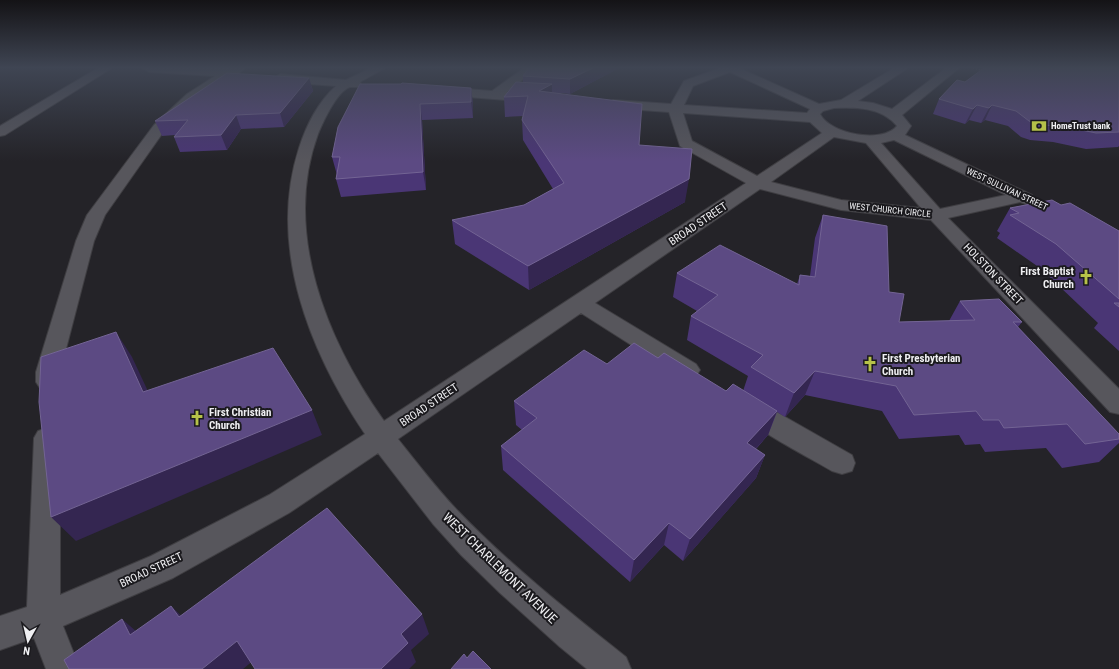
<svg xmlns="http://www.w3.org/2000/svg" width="1119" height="669" font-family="'Roboto Condensed',sans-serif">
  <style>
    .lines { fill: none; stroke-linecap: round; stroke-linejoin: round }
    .minor-casing { stroke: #3f3e42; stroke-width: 2 }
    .path { stroke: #8d8d91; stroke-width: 1.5; stroke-dasharray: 1 2; stroke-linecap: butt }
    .minor { fill: #57565c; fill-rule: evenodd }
    .wall { fill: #4a3675 }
    .shaded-wall { fill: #342651 }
    .building { fill: #5c4a83; stroke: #736494 }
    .labels { text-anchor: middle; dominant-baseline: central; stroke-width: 4; stroke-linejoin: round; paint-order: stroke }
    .far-poi-label { font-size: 9px; font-weight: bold; fill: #efeff2; stroke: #1b1a1e; text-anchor: start }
    .far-street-label { font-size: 9px; fill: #efeff2; stroke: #1b1a1e }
    .street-label { font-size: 11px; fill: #efeff2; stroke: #1b1a1e }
    .poi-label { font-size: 11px; font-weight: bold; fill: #efeff2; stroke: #1b1a1e; text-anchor: start }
    .near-street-label { font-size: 13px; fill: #efeff2; stroke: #1b1a1e }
  </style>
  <rect width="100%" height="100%" fill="#242328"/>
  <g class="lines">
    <!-- minor casing -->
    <g class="minor-casing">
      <g id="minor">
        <polygon points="98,68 112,68 5,135 0,136 0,126"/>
        <polygon points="143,68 245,68 236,76 230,76 197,100 164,131 105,215 94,241 60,372 60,382 56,388 48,391 40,388 36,382 36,372 76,241 87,215 154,125 187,94 215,76 149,72"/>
        <path d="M371 68H385L360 82 361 84 359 87C357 87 353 87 350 87 337 91 323 122 318 134 282 232 327 341 384 421L746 183 680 146 669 112 613 108 606 104 613 100 671 104 684 81 720 68H739L819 104 841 100 894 68H907L905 70 858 101 873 103 892 109 946 68H959L902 115 911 126 905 135 1032 195 1034 199 1032 203 1026 204 1020 202 948 218 1119 389V414L1110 412 931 220 841 210 760 189 595 303 696 364 700 370 696 376 688 378 680 376 581 313 398 439C417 463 437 489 458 511 510 565 568 611 626 657L631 669H587L560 647 500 593 461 555 433 524 378 453 289 513 173 578 63 626 80 669H46L34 638 0 650V616L27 607 34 438 38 431 47 428 56 431 60 438V595L151 556 269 495 365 434C310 352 267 247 299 148 306 126 318 102 336 86L280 82 274 78 280 74 346 80ZM730 72 810 109 807 113 684 105 693 86ZM834 108C856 107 882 107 897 126 882 144 830 134 820 114L823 111ZM683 113 810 122 822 133 757 176 692 141ZM834 137 866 143 921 208 841 200 771 182ZM894 140 1006 195 940 209 881 143Z"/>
        <polygon points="524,68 537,68 507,92 540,95 541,98 540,101 535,102 441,95 435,91 441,87 492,91"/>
        <path d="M748 398 757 401 852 455 855 463 852 471 842 474 832 471C812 459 745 425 736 408L739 401Z"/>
      </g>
    </g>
    <!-- path -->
    <polyline class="path" points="973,68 984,71"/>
    <!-- minor -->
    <use href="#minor" class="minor"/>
  </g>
  <!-- wall -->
  <g class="wall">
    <polygon points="529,68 619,68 570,94 560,93 639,145 685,202 529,290 455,244 452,220 524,205 553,189 523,140 522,120 523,116 505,117 504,97 523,82 523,76"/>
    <polygon points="1119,68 1119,146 1118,147 1086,149 1053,142 1030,140 1021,137 1008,126 985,120 981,123 969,120 965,124 933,114 939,99 965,82"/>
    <polygon points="309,78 313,91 284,127 241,129 227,150 180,152 174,137 175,135 162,136 155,121"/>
    <polygon points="471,88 473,104 473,118 422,120 426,190 341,197 336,179 337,175 332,157 338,127"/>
    <polygon points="1061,205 1119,231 1119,351 1094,328 1098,323 1040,268 997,238 1000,233 997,231 1010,208"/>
    <polygon points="823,215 889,292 899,322 949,321 960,301 1022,322 1018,327 1119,434 1119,443 1099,462 1062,468 1046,448 985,452 980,444 965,445 959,435 899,439 882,411 805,395 785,417 777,412 768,435 756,449 765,455 756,478 683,561 664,545 630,582 503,470 501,446 522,430 516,425 514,401 607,364 658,358 726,391 743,391 748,376 687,340 691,316 697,311 673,297 677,273 797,284 800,275 810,276 815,238"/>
  </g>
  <!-- shaded-wall -->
  <g class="shaded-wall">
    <polygon points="593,68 619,68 570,94 570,79"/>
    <polygon points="309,78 313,91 284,127 280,113"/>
    <polygon points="552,84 552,104 539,91"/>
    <polygon points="471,88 473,104 473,118 471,102"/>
    <polygon points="420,104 422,120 426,190 423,172"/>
    <polygon points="977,105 969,120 965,124 973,109"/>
    <polygon points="992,105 985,120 981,123 989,108"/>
    <polygon points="236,115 241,129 227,150 221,135"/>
    <polygon points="689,179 685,202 529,290 528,266"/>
    <polygon points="116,332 132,357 160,417 143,392"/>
    <polygon points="815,371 805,395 785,417 794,393"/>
    <polygon points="312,410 322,435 76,541 51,517"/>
    <polygon points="777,411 768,435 739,467 747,443"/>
    <polygon points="765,455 756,478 683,561 690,539"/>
    <polygon points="669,523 664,545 630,582 634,560"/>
    <polygon points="171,606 191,625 179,617"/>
    <polygon points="422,614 429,634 411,650 416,662 409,669 381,669 401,634"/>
    <polygon points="122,619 145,639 130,635"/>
    <polygon points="237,641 254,660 243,669 202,669"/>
  </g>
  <!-- building -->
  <g class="building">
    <polygon points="529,68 593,68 570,79 523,76"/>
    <polygon points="984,68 1119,68 1119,132 1096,133 1062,126 1038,125 1029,121 1016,111 992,105 989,108 977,105 973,109 939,99 957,80 965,82"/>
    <polygon points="227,73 309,78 280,113 236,115 221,135 174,137 188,120 155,121"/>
    <polygon points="516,82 552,84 539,91 642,104 639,145 692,149 689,179 528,266 452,220 524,205 564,183 522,120 528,96 504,97"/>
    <polygon points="402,83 471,88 471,102 420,104 423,172 336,179 340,157 332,157 338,127 360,84 401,84"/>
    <polygon points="1052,200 1061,205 1070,203 1119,231 1119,299 1056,244 1010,215 1019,213 1010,208"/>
    <polygon points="823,215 887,226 889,292 904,294 899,322 975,320 960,301 999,299 1022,322 1013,322 1119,434 1119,439 1085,444 1067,424 1004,428 999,420 983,420 976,411 914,415 896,386 815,371 794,393 751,367 763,355 691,316 718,295 677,273 720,245 799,285 800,275 815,277"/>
    <polygon points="1114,303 1119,303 1119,307"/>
    <polygon points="116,332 143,392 273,348 312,410 51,517 39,402 41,357"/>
    <polygon points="634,343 658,358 664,353 726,391 733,384 777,411 747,443 765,455 690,539 669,523 634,560 501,446 537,418 514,401 584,350 607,364"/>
    <polygon points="327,508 422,614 401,634 408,643 381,669 255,669 237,641 202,669 69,669 64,660 122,619 130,635 171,606 179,617"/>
    <polygon points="473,651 491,669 451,669 464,654 467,658"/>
  </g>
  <!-- sky -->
  <linearGradient id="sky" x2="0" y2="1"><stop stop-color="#141316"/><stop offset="0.42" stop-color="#3f4553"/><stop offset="1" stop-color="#3f4553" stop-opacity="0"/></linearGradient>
  <rect width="1119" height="161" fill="url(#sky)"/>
  <!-- icons -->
  <defs>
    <g id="bank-bare" transform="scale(1.2)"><path d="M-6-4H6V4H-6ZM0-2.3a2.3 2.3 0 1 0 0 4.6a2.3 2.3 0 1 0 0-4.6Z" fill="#b6c249" stroke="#1b1a1e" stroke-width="2.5" paint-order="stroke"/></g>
    <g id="church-bare" transform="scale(1.2)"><path d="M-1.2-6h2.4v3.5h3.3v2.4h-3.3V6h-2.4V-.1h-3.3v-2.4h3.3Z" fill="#b6c249" stroke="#1b1a1e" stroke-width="2.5" paint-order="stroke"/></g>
  </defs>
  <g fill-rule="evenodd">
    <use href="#bank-bare" x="1039" y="126"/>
    <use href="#church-bare" x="1086" y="277"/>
    <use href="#church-bare" x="870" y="364"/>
    <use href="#church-bare" x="197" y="418"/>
  </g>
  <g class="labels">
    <!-- far-poi labels -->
    <g class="far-poi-label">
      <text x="1051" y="126">HomeTrust bank</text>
    </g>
    <!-- far-street labels -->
    <g class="far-street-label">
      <text transform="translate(1007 189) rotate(25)">WEST SULLIVAN STREET</text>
      <text transform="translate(890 210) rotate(6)">WEST CHURCH CIRCLE</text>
    </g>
    <!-- street labels -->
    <g class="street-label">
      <text transform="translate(698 224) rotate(-34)">BROAD STREET</text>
      <text transform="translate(993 274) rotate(46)">HOLSTON STREET</text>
      <text transform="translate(429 405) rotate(-34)">BROAD STREET</text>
      <text transform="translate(151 570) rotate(-25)">BROAD STREET</text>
    </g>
    <!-- poi labels -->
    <g class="poi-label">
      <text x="1074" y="271" text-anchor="end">First Baptist<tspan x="1074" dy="13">Church</tspan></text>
      <text x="882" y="358">First Presbyterian<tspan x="882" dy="13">Church</tspan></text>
      <text x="209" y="412">First Christian<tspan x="209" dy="13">Church</tspan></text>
    </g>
    <!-- near-street labels -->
    <g class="near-street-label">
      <text transform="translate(500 568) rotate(44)">WEST CHARLEMONT AVENUE</text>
    </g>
  </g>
  <!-- north arrow -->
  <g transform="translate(28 641) rotate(188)" stroke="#1b1a1e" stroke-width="3" paint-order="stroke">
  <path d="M0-3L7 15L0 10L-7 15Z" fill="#efeff2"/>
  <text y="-6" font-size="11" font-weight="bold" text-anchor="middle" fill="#efeff2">N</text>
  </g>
</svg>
